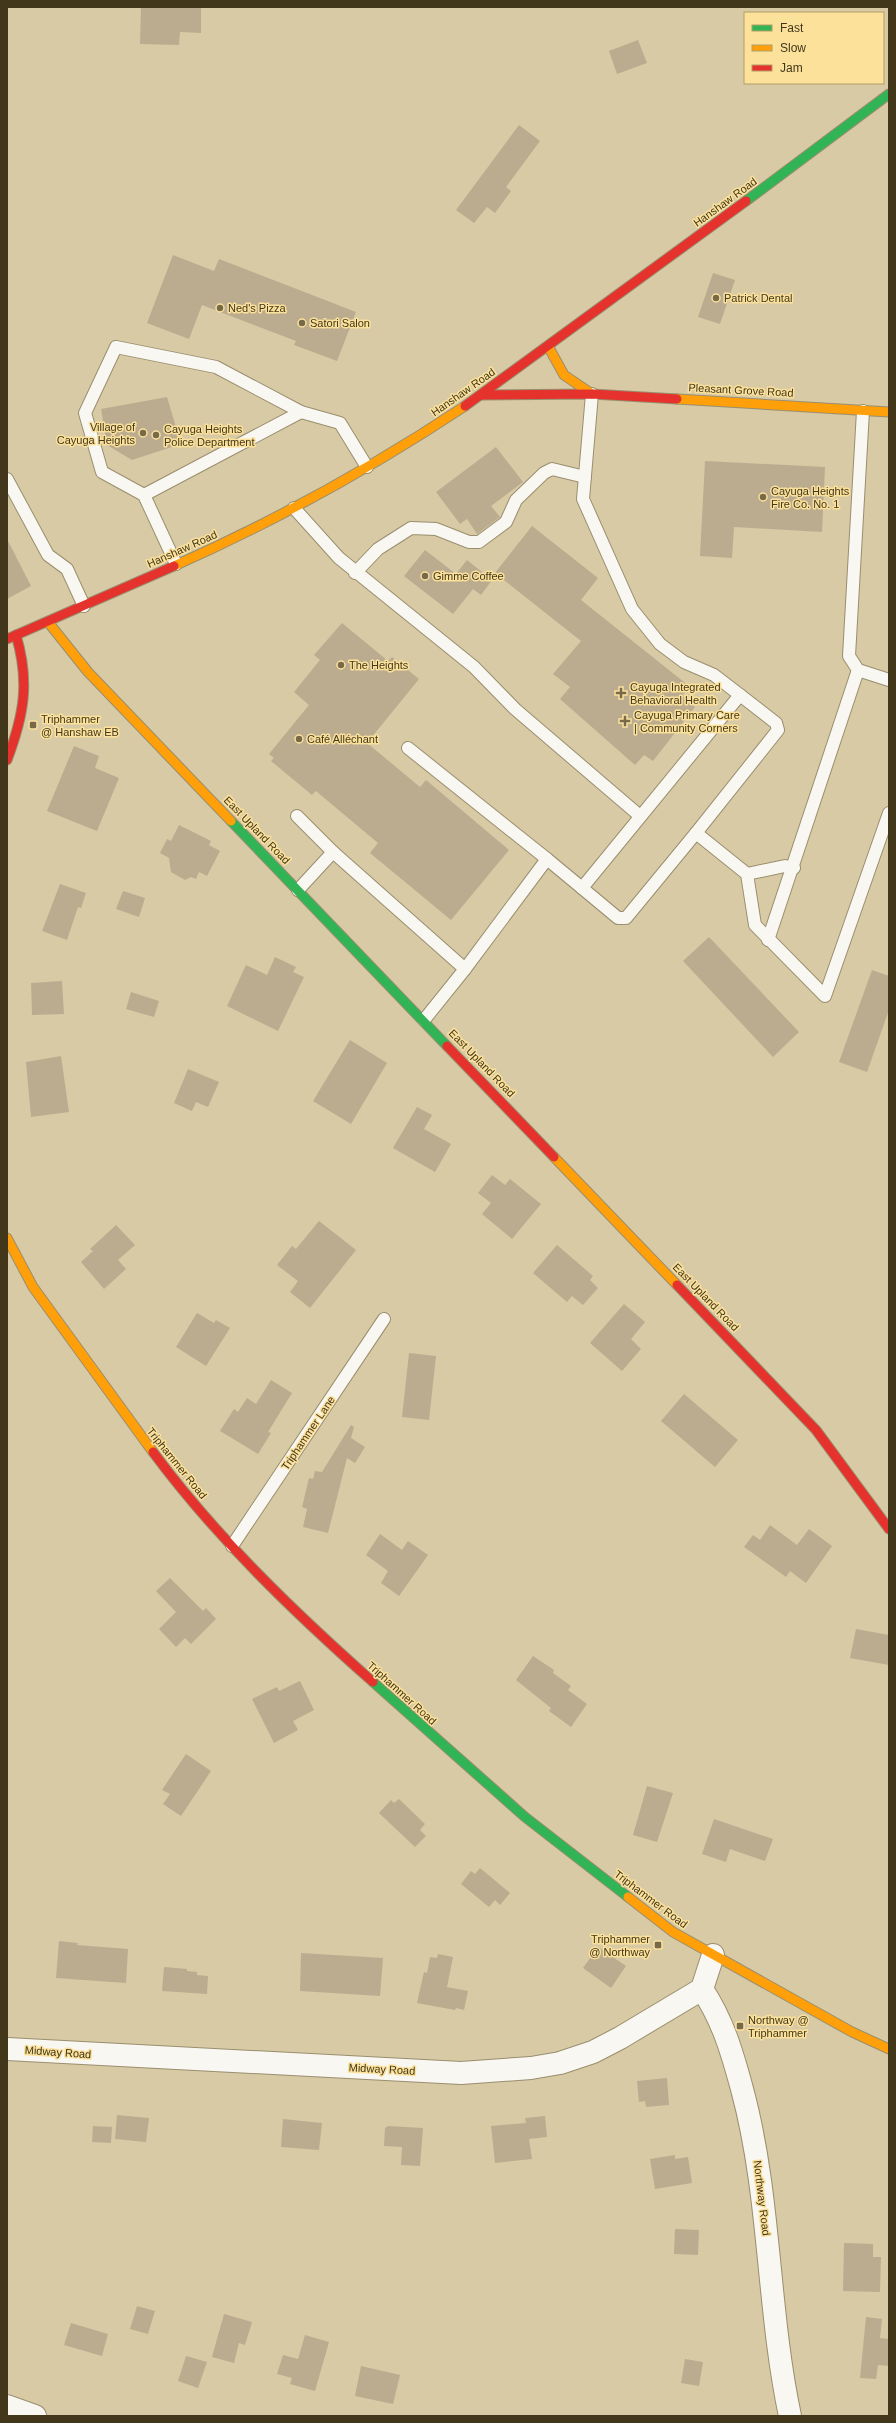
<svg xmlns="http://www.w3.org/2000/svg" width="896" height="2423" font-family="Arial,sans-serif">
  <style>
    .building { fill: #bbac90 }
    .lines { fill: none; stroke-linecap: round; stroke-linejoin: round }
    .lane-casing { stroke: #998e6f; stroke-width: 14 }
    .street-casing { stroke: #998e6f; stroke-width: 24 }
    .fast-casing { stroke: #998e6f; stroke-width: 11 }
    .slow-casing { stroke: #998e6f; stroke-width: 11 }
    .jam-casing { stroke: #998e6f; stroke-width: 11 }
    .lane { stroke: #f9f7f1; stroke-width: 12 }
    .street { stroke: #f9f7f1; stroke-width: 22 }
    .fast { stroke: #30b455; stroke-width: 9 }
    .slow { stroke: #ff9f0a; stroke-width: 9 }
    .jam { stroke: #e5322d; stroke-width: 9 }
    .poi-dot { fill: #766a4a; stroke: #fce19b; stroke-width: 1.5 }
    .labels { text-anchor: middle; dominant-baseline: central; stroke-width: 3; stroke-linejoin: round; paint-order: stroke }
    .street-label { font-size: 11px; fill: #42371a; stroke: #fce19b }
    .poi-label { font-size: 11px; fill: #42371a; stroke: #fce19b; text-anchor: start }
  </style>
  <rect width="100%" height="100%" fill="#d8caa4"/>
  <!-- building -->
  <g class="building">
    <polygon points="176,7 201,7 201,33 180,32 179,45 140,44 141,8"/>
    <polygon points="638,40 647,63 617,74 609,51"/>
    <polygon points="519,125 540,141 506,187 511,191 495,213 487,207 474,223 456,210"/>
    <polygon points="173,255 214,271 219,259 356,312 337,361 294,345 296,341 202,305 189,339 147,323"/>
    <polygon points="713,273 735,280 720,324 698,317"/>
    <polygon points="167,397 181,444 132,460 107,445 101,409"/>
    <polygon points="496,447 523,482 491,506 500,517 477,534 467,519 460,524 436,492"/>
    <polygon points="705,461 825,467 822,532 734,527 732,558 700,556"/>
    <polygon points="532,526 598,578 581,600 689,686 682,696 695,707 653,761 644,755 635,765 560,699 570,687 553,674 581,641 495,573"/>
    <polygon points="7,539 31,586 7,599"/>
    <polygon points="425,550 456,574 467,560 492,580 481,595 473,589 453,614 404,576"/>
    <polygon points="342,623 388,661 392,657 419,679 367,743 420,787 426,780 509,850 451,920 370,853 378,843 316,791 312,795 271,761 274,758 269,754 309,705 294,692 320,660 314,655"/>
    <polygon points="74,746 99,756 95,768 119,778 97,831 47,811"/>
    <polygon points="179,825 211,841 209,845 220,851 207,876 199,872 196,879 191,877 185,880 171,872 169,858 160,853 167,839 171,841"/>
    <polygon points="60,884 86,893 81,908 78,907 67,940 42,931"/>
    <polygon points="123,891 145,898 139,917 116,909"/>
    <polygon points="709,937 799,1032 773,1057 683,961"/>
    <polygon points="275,957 296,967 293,972 304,977 278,1031 227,1006 246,965 267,975"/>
    <polygon points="872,970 889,976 889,1010 867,1072 839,1062"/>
    <polygon points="62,981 64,1014 32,1015 31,983"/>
    <polygon points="131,992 159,1001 154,1017 126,1009"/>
    <polygon points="350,1040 387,1063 351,1124 313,1101"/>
    <polygon points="61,1056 69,1112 31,1117 26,1062"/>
    <polygon points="188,1069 219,1082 208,1107 196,1102 192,1111 174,1103"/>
    <polygon points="417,1107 432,1115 424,1129 451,1144 435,1172 393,1148"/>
    <polygon points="492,1175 505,1185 510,1179 541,1204 512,1239 482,1214 491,1203 478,1193"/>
    <polygon points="319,1221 356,1250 310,1308 290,1292 298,1281 277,1265 292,1246 296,1249"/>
    <polygon points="116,1225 135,1245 118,1260 126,1269 104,1289 81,1262 93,1251 90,1249"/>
    <polygon points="557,1245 593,1276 590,1280 598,1288 583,1305 572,1296 567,1302 533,1273"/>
    <polygon points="624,1304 645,1322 631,1339 641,1349 622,1371 590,1343"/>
    <polygon points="197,1313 214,1323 216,1320 230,1328 206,1366 176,1347"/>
    <polygon points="409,1353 436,1356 429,1420 402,1417"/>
    <polygon points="271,1380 292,1393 268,1432 271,1433 258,1454 220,1431 234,1409 238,1412 247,1398 256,1404"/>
    <polygon points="684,1394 738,1440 715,1467 661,1421"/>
    <polygon points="351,1425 354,1427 351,1438 365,1447 355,1463 347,1458 328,1533 303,1527 307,1509 302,1507 309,1478 313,1479 315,1471 322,1472"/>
    <polygon points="770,1525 797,1545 809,1529 832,1546 806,1583 790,1571 786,1577 744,1547 753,1535 760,1540"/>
    <polygon points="380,1534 402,1550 408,1541 428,1555 399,1596 381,1583 388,1571 366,1555"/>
    <polygon points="170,1578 203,1611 206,1608 216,1619 191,1644 185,1638 176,1647 159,1629 176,1612 156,1591"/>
    <polygon points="856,1629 889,1635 889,1665 850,1658"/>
    <polygon points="533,1656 554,1670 553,1673 571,1686 568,1690 587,1704 571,1727 549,1711 551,1708 516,1680"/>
    <polygon points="300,1681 314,1710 293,1721 298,1730 274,1743 252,1699 277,1687 279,1691"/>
    <polygon points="186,1754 211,1771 181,1816 163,1804 170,1794 162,1790"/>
    <polygon points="647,1786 673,1793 657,1842 633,1835"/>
    <polygon points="399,1799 425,1824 420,1830 426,1836 415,1847 379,1813 391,1800 394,1803"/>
    <polygon points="714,1819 773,1839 765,1861 730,1849 726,1862 702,1854"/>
    <polygon points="480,1868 510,1893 500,1905 495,1900 489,1907 461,1884 471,1871 475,1874"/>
    <polygon points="59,1941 78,1943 77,1945 128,1949 126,1983 56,1978"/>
    <polygon points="598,1947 626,1966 611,1988 583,1968"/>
    <polygon points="301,1953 383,1958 380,1996 300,1991"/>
    <polygon points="438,1954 453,1957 447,1987 468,1991 464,2010 456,2008 455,2010 417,2003 424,1972 427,1973 430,1957 437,1958"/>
    <polygon points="164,1967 187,1969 187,1971 197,1972 197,1975 208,1976 207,1994 162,1991"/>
    <polygon points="667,2078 669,2105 646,2107 645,2101 639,2102 637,2081"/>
    <polygon points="117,2115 149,2118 146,2142 115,2139"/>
    <polygon points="545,2116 547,2137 529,2139 532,2159 495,2163 491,2126 526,2123 525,2118"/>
    <polygon points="283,2119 322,2123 319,2150 281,2147"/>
    <polygon points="93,2126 112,2127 111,2143 92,2142"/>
    <polygon points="388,2126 423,2128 420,2166 401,2165 402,2147 384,2146 385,2128"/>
    <polygon points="675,2155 675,2159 688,2157 692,2183 655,2189 650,2159"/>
    <polygon points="675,2229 699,2230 698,2255 674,2254"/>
    <polygon points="844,2243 873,2244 873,2257 881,2257 880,2292 843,2291"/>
    <polygon points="137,2306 155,2311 148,2334 130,2329"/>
    <polygon points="224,2314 252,2322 245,2345 239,2343 234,2363 212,2357"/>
    <polygon points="866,2317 882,2319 880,2338 889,2339 889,2366 878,2365 876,2379 860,2378"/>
    <polygon points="71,2323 108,2334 102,2356 64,2345"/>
    <polygon points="305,2335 329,2342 315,2391 290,2384 292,2378 277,2374 283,2355 298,2359"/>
    <polygon points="186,2356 207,2362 198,2388 178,2381"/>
    <polygon points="685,2359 703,2362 699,2386 681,2383"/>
    <polygon points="361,2366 400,2375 393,2404 355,2396"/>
  </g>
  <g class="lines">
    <!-- lane casing -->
    <g class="lane-casing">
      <g id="lane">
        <polyline points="863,411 849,656 858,670 889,680"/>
        <polyline points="7,479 48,555 67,569 84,606"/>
        <polyline points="144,495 301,412"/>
        <polyline points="294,508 339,558 474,667 515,709 640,816"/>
        <polyline points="176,564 144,495 102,472 85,413 116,347 216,367 301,412 340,423 367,467"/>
        <polyline points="355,573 378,549 411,528 436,529 469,542 479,542 506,522 516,500 544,473 552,469 585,477"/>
        <polyline points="408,748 547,859"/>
        <polyline points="297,816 333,852 465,969"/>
        <polyline points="696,833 747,874 755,925 825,996 889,813"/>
        <polyline points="747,874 785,866 794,868"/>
        <polyline points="582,888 618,918 626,918 696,833 778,730 776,723 740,695"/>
        <polyline points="298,890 333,852"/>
        <polyline points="768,940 858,670"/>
        <polyline points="424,1020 465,969 547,859 582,888 740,695 714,675 684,662 660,644 632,609 583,499 592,394"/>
        <polyline points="232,1546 384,1319"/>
      </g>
    </g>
    <!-- street casing -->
    <g class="street-casing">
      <g id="street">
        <path d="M702 1989C723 2021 732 2052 742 2089 771 2196 767 2308 790 2416"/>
        <polyline points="7,2049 461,2073 531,2068 560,2063 593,2052 620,2038 702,1989 713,1955"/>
        <polyline points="7,2406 35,2416"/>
      </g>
    </g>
    <!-- fast casing -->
    <g class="fast-casing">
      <g id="fast">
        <polyline points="746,201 889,94"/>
        <polyline points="231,821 447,1046"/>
        <polyline points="373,1682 525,1817 628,1897"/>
      </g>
    </g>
    <!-- slow casing -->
    <g class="slow-casing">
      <g id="slow">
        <polyline points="548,346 564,375 592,394"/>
        <polyline points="677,399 889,412"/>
        <path d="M174 566C275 521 373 467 465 406"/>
        <polyline points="48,622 88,672 231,821"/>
        <polyline points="554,1157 677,1285"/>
        <polyline points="7,1238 33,1287 153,1452"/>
        <polyline points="628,1897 673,1932 852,2032 889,2049"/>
      </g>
    </g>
    <!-- jam casing -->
    <g class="jam-casing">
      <g id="jam">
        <polyline points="481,395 592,394 677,399"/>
        <polyline points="465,406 746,201"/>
        <polyline points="7,639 174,566"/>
        <path d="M7 760C24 715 30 682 16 635"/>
        <polyline points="447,1046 554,1157"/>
        <polyline points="677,1285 816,1430 889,1529"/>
        <path d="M153 1452C216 1537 294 1612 373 1682"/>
      </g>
    </g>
    <!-- lane -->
    <use href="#lane" class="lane"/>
    <!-- street -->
    <use href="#street" class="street"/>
    <!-- fast -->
    <use href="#fast" class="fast"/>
    <!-- slow -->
    <use href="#slow" class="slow"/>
    <!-- jam -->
    <use href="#jam" class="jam"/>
  </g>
  <!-- markers -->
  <g class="poi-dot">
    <circle cx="716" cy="298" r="4"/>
    <circle cx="220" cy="308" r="4"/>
    <circle cx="302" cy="323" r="4"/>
    <circle cx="143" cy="433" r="4"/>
    <circle cx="156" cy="435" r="4"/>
    <circle cx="763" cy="497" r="4"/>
    <circle cx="425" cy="576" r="4"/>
    <circle cx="341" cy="665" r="4"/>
    <path d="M619 687h4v4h4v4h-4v4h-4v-4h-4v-4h4z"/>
    <path d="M623 715h4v4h4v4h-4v4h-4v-4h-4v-4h4z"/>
    <rect x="29" y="721" width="8" height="8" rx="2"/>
    <circle cx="299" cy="739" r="4"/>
    <rect x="654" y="1941" width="8" height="8" rx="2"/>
    <rect x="736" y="2022" width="8" height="8" rx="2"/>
  </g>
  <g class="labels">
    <!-- street labels -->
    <g class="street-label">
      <text transform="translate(725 202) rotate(-36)">Hanshaw Road</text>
      <text transform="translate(741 390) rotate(3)">Pleasant Grove Road</text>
      <text transform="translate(463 392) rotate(-35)">Hanshaw Road</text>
      <text transform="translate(182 549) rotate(-24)">Hanshaw Road</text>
      <text transform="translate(257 830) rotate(46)">East Upland Road</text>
      <text transform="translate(482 1063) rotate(46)">East Upland Road</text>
      <text transform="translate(706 1297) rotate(46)">East Upland Road</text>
      <text transform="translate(308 1433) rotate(-56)">Triphammer Lane</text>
      <text transform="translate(177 1463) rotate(51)">Triphammer Road</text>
      <text transform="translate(402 1693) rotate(42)">Triphammer Road</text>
      <text transform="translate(651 1899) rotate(37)">Triphammer Road</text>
      <text transform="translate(58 2052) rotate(4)">Midway Road</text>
      <text transform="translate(382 2069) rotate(3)">Midway Road</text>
      <text transform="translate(762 2198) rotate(83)">Northway Road</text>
    </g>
    <!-- poi labels -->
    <g class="poi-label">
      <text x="724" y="298">Patrick Dental</text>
      <text x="228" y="308">Ned's Pizza</text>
      <text x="310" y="323">Satori Salon</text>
      <text x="135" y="427" text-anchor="end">Village of<tspan x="135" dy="13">Cayuga Heights</tspan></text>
      <text x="164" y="429">Cayuga Heights<tspan x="164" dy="13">Police Department</tspan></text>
      <text x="771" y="491">Cayuga Heights<tspan x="771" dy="13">Fire Co. No. 1</tspan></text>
      <text x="433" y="576">Gimme Coffee</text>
      <text x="349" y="665">The Heights</text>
      <text x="630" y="687">Cayuga Integrated<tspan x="630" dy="13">Behavioral Health</tspan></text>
      <text x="634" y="715">Cayuga Primary Care<tspan x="634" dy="13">| Community Corners</tspan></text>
      <text x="41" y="719">Triphammer<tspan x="41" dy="13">@ Hanshaw EB</tspan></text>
      <text x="307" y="739">Café Alléchant</text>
      <text x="650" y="1939" text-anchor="end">Triphammer<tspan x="650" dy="13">@ Northway</tspan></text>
      <text x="748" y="2020">Northway @<tspan x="748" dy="13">Triphammer</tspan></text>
    </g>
  </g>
  <!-- border -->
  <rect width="896" height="2423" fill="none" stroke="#42371a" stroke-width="16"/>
  <!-- legend -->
  <rect x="744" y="12" width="140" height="72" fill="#fce19b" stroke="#b29d67"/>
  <rect x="752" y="25" width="20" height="6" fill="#30b455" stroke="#b29d67"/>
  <text x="780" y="32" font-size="12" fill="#42371a">Fast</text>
  <rect x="752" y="45" width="20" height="6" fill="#ff9f0a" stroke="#b29d67"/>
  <text x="780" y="52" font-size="12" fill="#42371a">Slow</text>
  <rect x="752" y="65" width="20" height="6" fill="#e5322d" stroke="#b29d67"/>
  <text x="780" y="72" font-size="12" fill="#42371a">Jam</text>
</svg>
